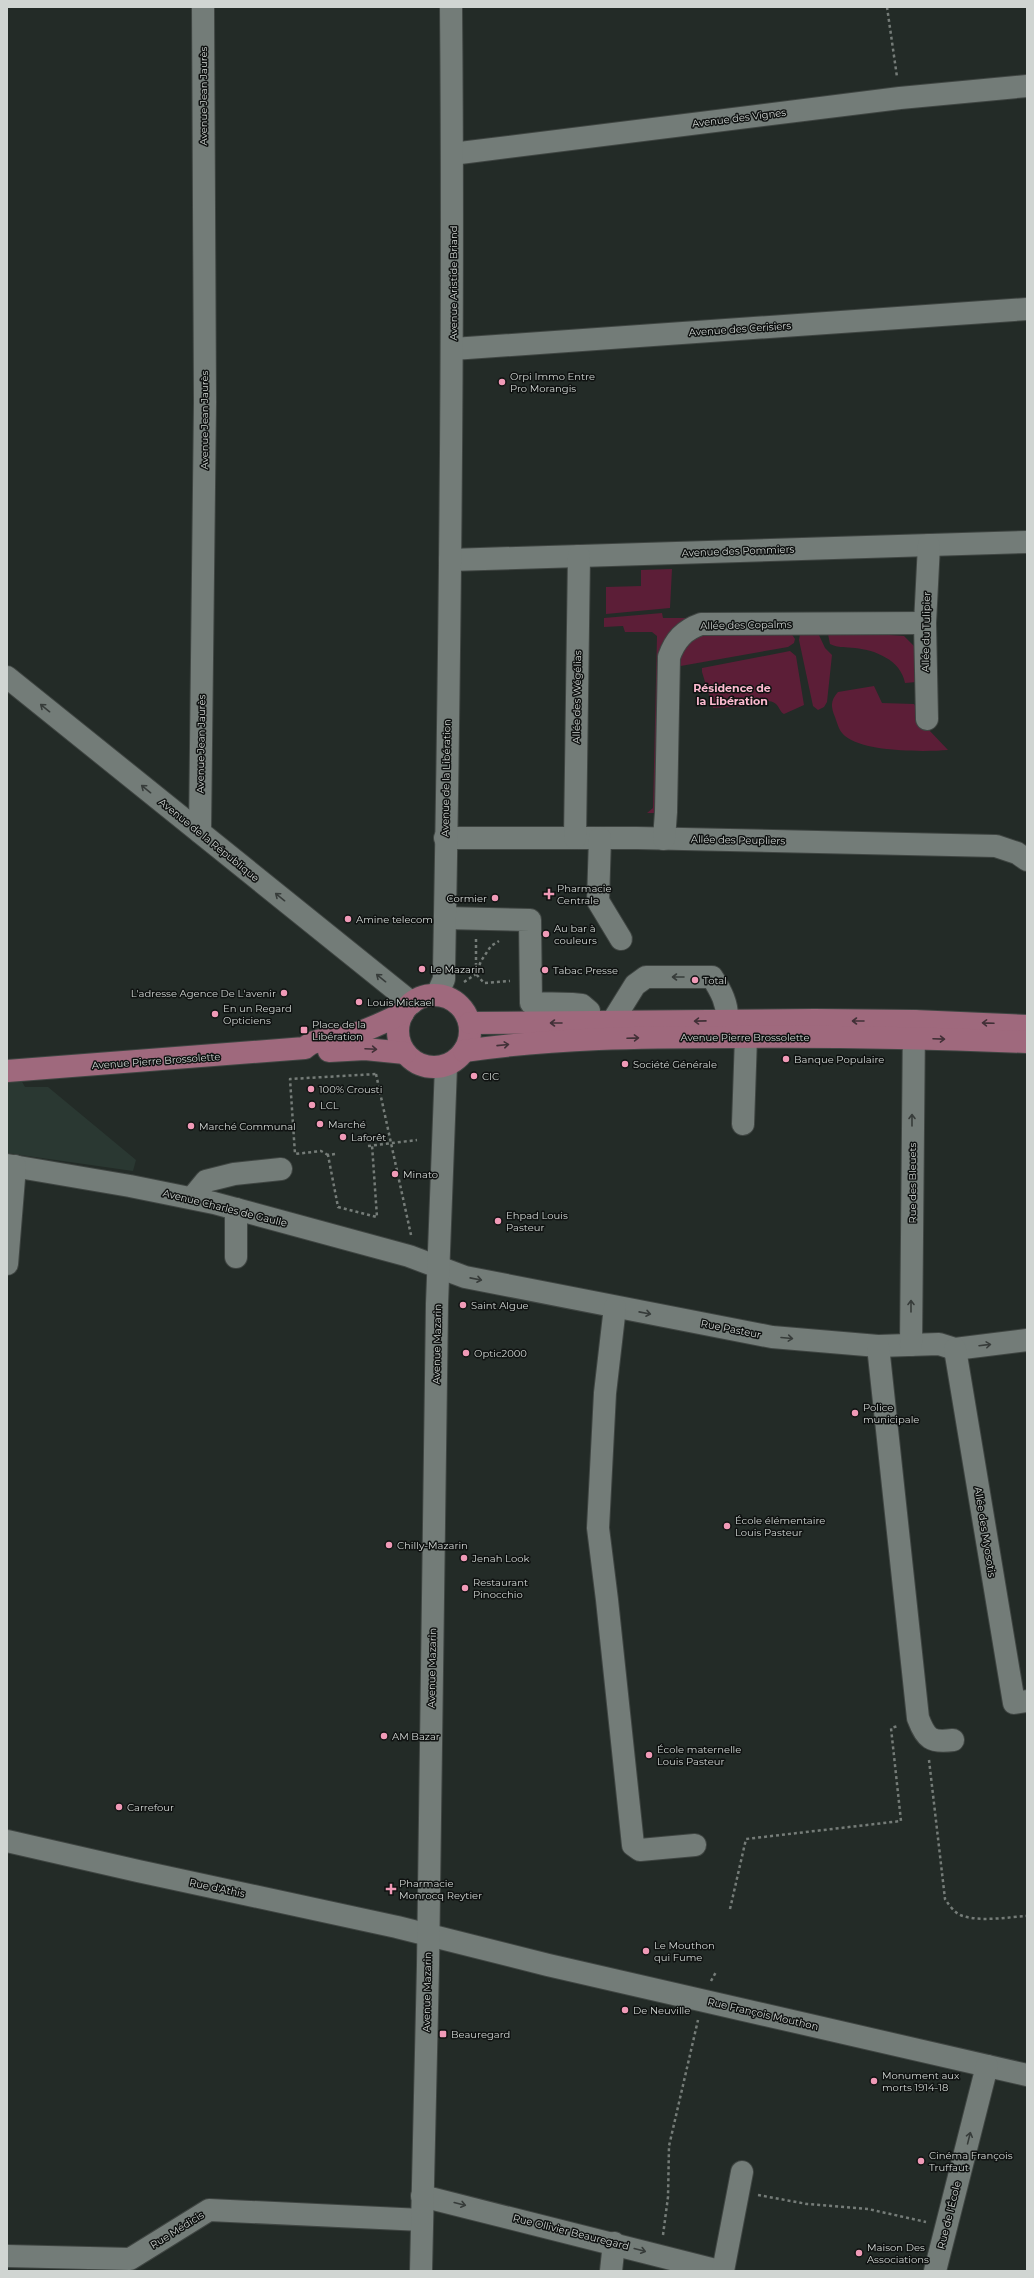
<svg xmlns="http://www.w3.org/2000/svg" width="1034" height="2278" font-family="Montserrat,sans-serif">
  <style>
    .built { fill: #2a3832 }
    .green { fill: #5c1e37 }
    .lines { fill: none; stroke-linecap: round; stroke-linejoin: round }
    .minor-casing { stroke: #3f4542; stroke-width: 24 }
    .major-casing { stroke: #3f4542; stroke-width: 24 }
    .path { stroke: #757c78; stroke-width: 2.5; stroke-dasharray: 3 3; stroke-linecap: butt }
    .minor { stroke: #737c78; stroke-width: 22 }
    .major { stroke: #9f697d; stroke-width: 22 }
    .oneway { stroke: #373c3a }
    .oneway2 { stroke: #413037 }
    .poi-dot { fill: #f09ab7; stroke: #0f1211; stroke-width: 1.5 }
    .labels { text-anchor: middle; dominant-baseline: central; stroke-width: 3; stroke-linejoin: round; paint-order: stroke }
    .street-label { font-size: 10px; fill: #d0d5d2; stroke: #0f1211 }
    .poi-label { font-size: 10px; fill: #d0d5d2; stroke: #0f1211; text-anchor: start }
    .neighbourhood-label { font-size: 11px; font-weight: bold; fill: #fdbbd0; stroke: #0f1211 }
  </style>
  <rect width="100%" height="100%" fill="#232b27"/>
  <!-- built -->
  <polygon class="built" points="21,1080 25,1087 48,1087 136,1160 133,1171 7,1153 7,1081"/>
  <!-- green -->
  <g class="green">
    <polygon points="672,569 670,608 606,614 606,587 641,586 641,570"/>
    <polygon points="662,613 663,618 694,618 677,630 661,813 647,813 653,808 657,636 652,632 625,632 623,626 604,627 604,618"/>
    <polygon points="789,630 795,639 794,643 788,647 675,667 693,632"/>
    <path d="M848 632 904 636 915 647 917 682 905 683C901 660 875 650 855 648 846 647 838 648 830 644L828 634Z"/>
    <polygon points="818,633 825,648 832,655 827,702 824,707 818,710 813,706 799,640 800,634"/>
    <path d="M790 651 796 656 804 705 784 714C780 712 780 708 776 704 769 698 756 701 749 706L713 708 702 672V668Z"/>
    <path d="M874 686 882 703 914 704 928 729 948 750C923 752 864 752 845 736 839 731 838 725 835 717 831 707 830 701 838 692Z"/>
  </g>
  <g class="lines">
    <!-- minor casing -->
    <g class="minor-casing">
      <g id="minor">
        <polyline points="452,154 900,98 1027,86"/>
        <polyline points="453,349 1027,309"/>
        <polyline points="450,560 1027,542"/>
        <polyline points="7,677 412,1003"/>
        <polyline points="927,719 925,623 929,545"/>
        <polyline points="200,832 205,402 203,7"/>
        <polyline points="445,838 637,838 996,846 1017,853 1027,860"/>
        <polyline points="575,838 579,556"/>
        <polyline points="600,838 598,901 621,939"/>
        <path d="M664 839 666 812 669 657C675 640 684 630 701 624L925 623"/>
        <polyline points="445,918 530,920 531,1003 572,1004 582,1005 589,1011 589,1023"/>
        <path d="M437 995 444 979V971C450 649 454 328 451 7"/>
        <polyline points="738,1021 746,1037 743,1124"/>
        <path d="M612 1022 635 985 646 977H712C721 991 728 1004 727 1020"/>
        <polyline points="7,1165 130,1186 214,1203 409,1256 465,1277 772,1337 878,1346 939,1344 955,1349 1027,1340"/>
        <polyline points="192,1198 206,1181 234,1174 281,1169"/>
        <polyline points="236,1257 236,1209"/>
        <polyline points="7,1264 15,1166"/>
        <polyline points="615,1307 605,1393 598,1528 607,1600 633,1845 640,1850 695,1845"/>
        <polyline points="911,1345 914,1021"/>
        <path d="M878 1346 918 1718C926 1739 931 1743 953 1740"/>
        <polyline points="955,1349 1014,1703 1027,1701"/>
        <polyline points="7,1841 138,1871 397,1927 548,1965 1027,2075"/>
        <polyline points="422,2196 719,2271"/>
        <polyline points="7,2256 130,2259 209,2210 422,2220"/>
        <polyline points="421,2271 428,1965 437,1304 446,1066"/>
        <polyline points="611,2271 614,2243"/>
        <polyline points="723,2271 742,2172"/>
        <polyline points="935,2271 987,2066"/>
      </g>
    </g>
    <!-- major casing -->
    <g class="major-casing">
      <g id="major">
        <circle cx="434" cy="1031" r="36"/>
        <polyline points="470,1023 815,1020 914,1021 1027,1026"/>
        <polyline points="329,1051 365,1049 405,1053"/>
        <path d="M464 1051C553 1038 644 1037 733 1037 831 1036 929 1038 1027 1042"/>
        <path d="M7 1071 305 1048C315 1037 335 1040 349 1036 368 1030 385 1022 403 1013"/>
      </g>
    </g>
    <!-- path -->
    <g class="path">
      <polyline points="887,7 897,77"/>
      <polyline points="476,939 476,974 484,983 510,981"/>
      <polyline points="464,982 476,974 481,961 491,946 499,941"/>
      <polyline points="376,1074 411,1235"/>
      <polyline points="368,1146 417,1140"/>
      <polyline points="335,1154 328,1155 338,1207 377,1217 372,1145"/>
      <polyline points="328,1155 321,1151 295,1154 290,1079 376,1074"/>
      <path d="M929 1760 945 1899C949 1905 955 1914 963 1916 982 1922 1008 1917 1027 1916"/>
      <polyline points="730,1909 746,1839 901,1821 891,1728 898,1726"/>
      <polyline points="711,1981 716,1972"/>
      <polyline points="758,2195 807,2204 868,2209 926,2222"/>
      <polyline points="663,2235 668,2197 669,2146 698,2020"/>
    </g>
    <!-- minor -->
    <use href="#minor" class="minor"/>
    <!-- major -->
    <use href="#major" class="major"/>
  </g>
  <!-- one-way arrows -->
  <defs><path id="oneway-shaft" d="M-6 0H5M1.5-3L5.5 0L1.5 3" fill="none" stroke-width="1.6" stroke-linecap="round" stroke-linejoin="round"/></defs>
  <g class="oneway">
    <use href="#oneway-shaft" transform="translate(45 708) rotate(-141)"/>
    <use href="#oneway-shaft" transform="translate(146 789) rotate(-141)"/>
    <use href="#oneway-shaft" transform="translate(280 897) rotate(-141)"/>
    <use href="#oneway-shaft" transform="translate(678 977) rotate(-180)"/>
    <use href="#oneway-shaft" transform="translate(381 978) rotate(-141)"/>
    <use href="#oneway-shaft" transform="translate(912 1120) rotate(-90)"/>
    <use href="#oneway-shaft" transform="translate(476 1279) rotate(11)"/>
    <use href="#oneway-shaft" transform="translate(911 1306) rotate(-90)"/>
    <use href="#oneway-shaft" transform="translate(645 1313) rotate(11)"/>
    <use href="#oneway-shaft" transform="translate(787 1338) rotate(5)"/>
    <use href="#oneway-shaft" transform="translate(985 1345) rotate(-7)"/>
    <use href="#oneway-shaft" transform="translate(969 2138) rotate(-76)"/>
    <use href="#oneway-shaft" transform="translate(460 2204) rotate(14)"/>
    <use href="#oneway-shaft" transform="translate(640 2250) rotate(15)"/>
  </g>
  <g class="oneway2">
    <use href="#oneway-shaft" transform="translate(700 1021) rotate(179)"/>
    <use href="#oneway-shaft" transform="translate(858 1021) rotate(-180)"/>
    <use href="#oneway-shaft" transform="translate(556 1023) rotate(-180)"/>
    <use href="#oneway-shaft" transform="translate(988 1023) rotate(-178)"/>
    <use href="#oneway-shaft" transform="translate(633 1038) rotate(-2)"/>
    <use href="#oneway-shaft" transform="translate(939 1039) rotate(2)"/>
    <use href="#oneway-shaft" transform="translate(503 1045) rotate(-6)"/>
    <use href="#oneway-shaft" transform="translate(371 1049) rotate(3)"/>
  </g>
  <!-- markers -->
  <g class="poi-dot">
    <circle cx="502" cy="382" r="4"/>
    <path d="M547 888h4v4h4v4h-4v4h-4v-4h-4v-4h4z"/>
    <circle cx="495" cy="898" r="4"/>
    <circle cx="348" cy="919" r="4"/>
    <circle cx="546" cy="934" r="4"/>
    <circle cx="422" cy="969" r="4"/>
    <circle cx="545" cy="970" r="4"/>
    <circle cx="695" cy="980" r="4"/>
    <circle cx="284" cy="993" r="4"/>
    <circle cx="359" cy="1002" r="4"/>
    <circle cx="215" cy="1014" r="4"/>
    <rect x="300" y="1026" width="8" height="8" rx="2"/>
    <circle cx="786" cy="1059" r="4"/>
    <circle cx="625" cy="1064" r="4"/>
    <circle cx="474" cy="1076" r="4"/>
    <circle cx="311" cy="1089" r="4"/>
    <circle cx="312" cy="1105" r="4"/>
    <circle cx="320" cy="1124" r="4"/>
    <circle cx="191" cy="1126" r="4"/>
    <circle cx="343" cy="1137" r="4"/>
    <circle cx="395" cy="1174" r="4"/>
    <circle cx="498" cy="1221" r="4"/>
    <circle cx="463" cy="1305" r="4"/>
    <circle cx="466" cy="1353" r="4"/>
    <circle cx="855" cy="1413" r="4"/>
    <circle cx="727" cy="1526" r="4"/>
    <circle cx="389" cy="1545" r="4"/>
    <circle cx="464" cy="1558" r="4"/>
    <circle cx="465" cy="1588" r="4"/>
    <circle cx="384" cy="1736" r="4"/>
    <circle cx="649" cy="1755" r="4"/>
    <circle cx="119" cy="1807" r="4"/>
    <path d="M389 1883h4v4h4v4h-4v4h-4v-4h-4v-4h4z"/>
    <circle cx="646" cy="1951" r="4"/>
    <circle cx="625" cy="2010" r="4"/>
    <rect x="439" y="2030" width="8" height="8" rx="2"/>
    <circle cx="874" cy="2081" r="4"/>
    <circle cx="921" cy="2161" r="4"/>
    <circle cx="859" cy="2253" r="4"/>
  </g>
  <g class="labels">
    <!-- street labels -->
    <g class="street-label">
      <text transform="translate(203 96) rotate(-90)">Avenue Jean Jaurès</text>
      <text transform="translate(739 118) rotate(-7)">Avenue des Vignes</text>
      <text transform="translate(453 283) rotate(-90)">Avenue Aristide Briand</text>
      <text transform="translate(740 329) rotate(-4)">Avenue des Cerisiers</text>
      <text transform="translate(204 420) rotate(-90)">Avenue Jean Jaurès</text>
      <text transform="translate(738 551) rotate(-2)">Avenue des Pommiers</text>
      <text transform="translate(746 625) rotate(-1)">Allée des Copalms</text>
      <text transform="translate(926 632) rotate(-89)">Allée du Tulipier</text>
      <text transform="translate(577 697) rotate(-89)">Allée des Wégélias</text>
      <text transform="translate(201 744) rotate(-89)">Avenue Jean Jaurès</text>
      <text transform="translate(446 778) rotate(-89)">Avenue de la Libération</text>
      <text transform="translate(209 840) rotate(39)">Avenue de la République</text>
      <text transform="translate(738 840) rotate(1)">Allée des Peupliers</text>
      <text x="745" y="1037">Avenue Pierre Brossolette</text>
      <text transform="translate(156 1061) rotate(-4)">Avenue Pierre Brossolette</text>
      <text transform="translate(912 1183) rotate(-90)">Rue des Bleuets</text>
      <text transform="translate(225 1208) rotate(14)">Avenue Charles de Gaulle</text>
      <text transform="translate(731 1329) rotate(11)">Rue Pasteur</text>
      <text transform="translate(437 1344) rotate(-89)">Avenue Mazarin</text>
      <text transform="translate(985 1532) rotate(81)">Allée des Myosotis</text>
      <text transform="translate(432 1668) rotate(-89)">Avenue Mazarin</text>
      <text transform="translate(217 1888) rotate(12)">Rue d'Athis</text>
      <text transform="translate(427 1992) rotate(-89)">Avenue Mazarin</text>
      <text transform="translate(763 2014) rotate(13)">Rue François Mouthon</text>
      <text transform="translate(949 2215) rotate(-76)">Rue de l'École</text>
      <text transform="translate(177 2230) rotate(-32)">Rue Médicis</text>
      <text transform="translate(571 2232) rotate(14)">Rue Ollivier Beauregard</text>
    </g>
    <!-- poi labels -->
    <g class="poi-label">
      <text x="510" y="376">Orpi Immo Entre<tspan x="510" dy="12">Pro Morangis</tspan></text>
      <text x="557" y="888">Pharmacie<tspan x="557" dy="12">Centrale</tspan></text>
      <text x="487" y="898" text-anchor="end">Cormier</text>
      <text x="356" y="919">Amine telecom</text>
      <text x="554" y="928">Au bar à<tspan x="554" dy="12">couleurs</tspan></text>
      <text x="430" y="969">Le Mazarin</text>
      <text x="553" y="970">Tabac Presse</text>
      <text x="703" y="980">Total</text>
      <text x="276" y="993" text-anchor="end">L'adresse Agence De L'avenir</text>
      <text x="367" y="1002">Louis Mickael</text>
      <text x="223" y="1008">En un Regard<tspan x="223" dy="12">Opticiens</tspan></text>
      <text x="312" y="1024">Place de la<tspan x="312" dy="12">Libération</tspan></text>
      <text x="794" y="1059">Banque Populaire</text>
      <text x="633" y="1064">Société Générale</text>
      <text x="482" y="1076">CIC</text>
      <text x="319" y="1089">100% Crousti</text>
      <text x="320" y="1105">LCL</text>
      <text x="328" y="1124">Marché</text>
      <text x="199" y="1126">Marché Communal</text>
      <text x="351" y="1137">Laforêt</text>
      <text x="403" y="1174">Minato</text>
      <text x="506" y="1215">Ehpad Louis<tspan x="506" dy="12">Pasteur</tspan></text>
      <text x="471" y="1305">Saint Algue</text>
      <text x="474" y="1353">Optic2000</text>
      <text x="863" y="1407">Police<tspan x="863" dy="12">municipale</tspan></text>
      <text x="735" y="1520">École élémentaire<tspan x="735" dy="12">Louis Pasteur</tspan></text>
      <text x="397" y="1545">Chilly-Mazarin</text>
      <text x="472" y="1558">Jenah Look</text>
      <text x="473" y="1582">Restaurant<tspan x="473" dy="12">Pinocchio</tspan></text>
      <text x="392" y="1736">AM Bazar</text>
      <text x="657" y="1749">École maternelle<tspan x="657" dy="12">Louis Pasteur</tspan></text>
      <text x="127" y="1807">Carrefour</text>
      <text x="399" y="1883">Pharmacie<tspan x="399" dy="12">Monrocq Reytier</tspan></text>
      <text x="654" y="1945">Le Mouthon<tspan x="654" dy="12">qui Fume</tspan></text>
      <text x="633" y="2010">De Neuville</text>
      <text x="451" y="2034">Beauregard</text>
      <text x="882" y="2075">Monument aux<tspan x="882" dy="12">morts 1914-18</tspan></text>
      <text x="929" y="2155">Cinéma François<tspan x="929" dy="12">Truffaut</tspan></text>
      <text x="867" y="2247">Maison Des<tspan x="867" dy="12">Associations</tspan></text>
    </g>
    <!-- neighbourhood labels -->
    <g class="neighbourhood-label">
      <text x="732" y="688">Résidence de<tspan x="732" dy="13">la Libération</tspan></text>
    </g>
  </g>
  <!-- border -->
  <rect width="1034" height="2278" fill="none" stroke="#d0d5d2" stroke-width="16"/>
</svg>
